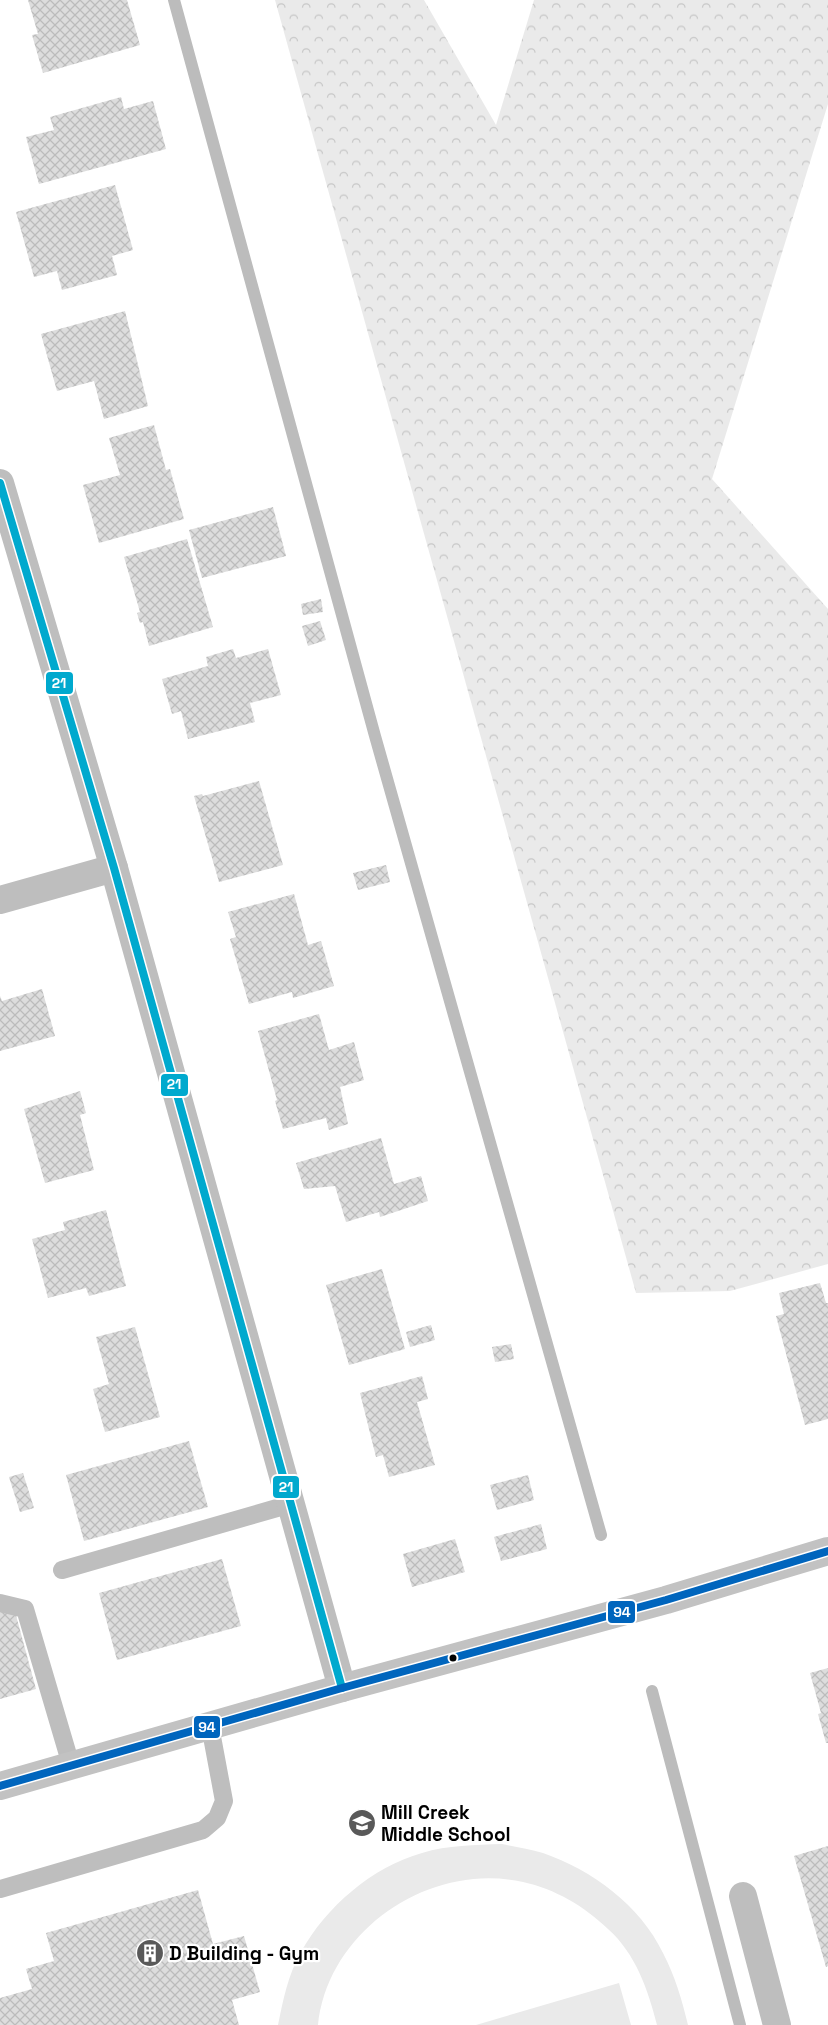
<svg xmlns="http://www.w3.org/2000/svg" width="828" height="2025" font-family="'Space Grotesk',sans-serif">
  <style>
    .forest { fill: url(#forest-crowns) }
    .garden { fill: #eaeaea }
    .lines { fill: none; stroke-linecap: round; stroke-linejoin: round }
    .stream { stroke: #bcbcbc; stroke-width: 12 }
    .building { fill: url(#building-cross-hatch) }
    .lane { stroke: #bebebe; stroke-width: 18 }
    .street { stroke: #bebebe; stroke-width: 28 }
    .secondary { stroke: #c2c2c2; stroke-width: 28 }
    .bus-1-casing { stroke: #fff; stroke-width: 11 }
    .bus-2-casing { stroke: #fff; stroke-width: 11 }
    .bus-1 { stroke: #00a9ce; stroke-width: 8 }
    .bus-2 { stroke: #0065bd; stroke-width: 8 }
    .bus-dot { fill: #000; stroke: #fff; stroke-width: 2 }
    .labels { text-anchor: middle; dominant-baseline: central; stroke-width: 4.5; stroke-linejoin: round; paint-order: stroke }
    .poi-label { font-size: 19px; font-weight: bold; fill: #000; stroke: #fff; text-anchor: start }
    .line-badge { stroke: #fff; stroke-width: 2 }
    .badge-label { font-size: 14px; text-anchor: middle; font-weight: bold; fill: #fff }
  </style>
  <defs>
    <pattern id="forest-crowns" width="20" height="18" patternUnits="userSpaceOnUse" patternTransform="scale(1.25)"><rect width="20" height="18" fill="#eaeaea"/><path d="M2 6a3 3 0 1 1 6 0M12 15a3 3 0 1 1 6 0" fill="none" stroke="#c7c7c7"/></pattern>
    <pattern id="building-cross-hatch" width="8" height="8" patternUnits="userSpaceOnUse" patternTransform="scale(1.25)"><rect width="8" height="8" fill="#ddd"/><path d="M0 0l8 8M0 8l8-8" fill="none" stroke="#bcbcbc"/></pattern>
  </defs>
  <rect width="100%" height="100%" fill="#fff"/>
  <!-- forest -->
  <polygon class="forest" points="275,0 424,0 496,125 534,0 828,0 828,104 712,479 828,609 828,1264 730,1291 636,1293"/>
  <!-- garden -->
  <g class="garden">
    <path d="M502 1844C515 1847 530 1849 543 1853 592 1870 640 1905 663 1953 675 1976 682 2000 688 2025H657C648 1990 636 1954 608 1929 584 1906 555 1889 523 1882 430 1861 328 1930 318 2025H278C283 2000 288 1975 301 1952 326 1907 372 1867 422 1853 448 1845 475 1845 502 1844Z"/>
    <polygon points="619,1983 631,2025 476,2025"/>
  </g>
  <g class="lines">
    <!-- stream -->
    <g class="stream">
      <polyline points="174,0 375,736 601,1535"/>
      <polyline points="652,1691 740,2025"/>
    </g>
  </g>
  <!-- building -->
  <g class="building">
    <polygon points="28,0 127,0 140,45 43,73 32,35 38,34"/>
    <polygon points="121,97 124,109 153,101 166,149 39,184 26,137 54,130 50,117"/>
    <polygon points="115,185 133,250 112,256 117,275 62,290 57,271 34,277 16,212"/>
    <polygon points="125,311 148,406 104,419 94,381 57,391 41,334"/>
    <polygon points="154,425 166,470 170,469 184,519 99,543 83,485 120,475 109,438"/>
    <polygon points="273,507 286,556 202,578 189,530"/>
    <polygon points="187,539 213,627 149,646 143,622 140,623 137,613 140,612 124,557"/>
    <polygon points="321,599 323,612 303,615 301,604"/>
    <polygon points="320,621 326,640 308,646 302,626"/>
    <polygon points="233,649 236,658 268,649 281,695 250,703 255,722 188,739 181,711 172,714 162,679 208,666 206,657"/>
    <polygon points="259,781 283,865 219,882 194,796 202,794 203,796"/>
    <polygon points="386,865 390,882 358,890 353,873"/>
    <polygon points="294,894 308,945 321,941 334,986 293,998 292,992 249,1004 230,939 236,937 228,912"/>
    <polygon points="42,989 55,1036 0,1051 0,996 2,1001"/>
    <polygon points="319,1014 329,1050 354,1042 364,1080 340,1087 348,1124 329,1130 326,1118 283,1129 275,1101 277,1100 258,1031"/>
    <polygon points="80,1091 86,1113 80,1115 94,1170 45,1183 24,1109"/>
    <polygon points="381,1138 394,1184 421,1176 428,1201 380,1217 379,1212 346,1222 335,1186 304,1189 296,1163"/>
    <polygon points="106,1210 126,1286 89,1296 86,1288 48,1298 32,1239 65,1230 63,1222"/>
    <polygon points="382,1269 405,1349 349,1365 326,1285"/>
    <polygon points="820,1283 826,1303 828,1303 828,1419 805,1425 776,1316 784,1314 779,1293"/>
    <polygon points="431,1325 435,1340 410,1347 406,1332"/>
    <polygon points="135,1327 160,1417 105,1432 93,1389 109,1384 96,1337"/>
    <polygon points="511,1344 514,1359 495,1362 492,1347"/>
    <polygon points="422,1376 428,1399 417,1402 435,1465 389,1477 383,1455 376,1457 360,1393"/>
    <polygon points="189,1441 208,1507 84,1541 66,1475"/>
    <polygon points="23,1473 34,1508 20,1512 9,1477"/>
    <polygon points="528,1475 534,1500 497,1510 490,1485"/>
    <polygon points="541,1524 547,1549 501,1561 494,1537"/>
    <polygon points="455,1539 465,1572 412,1587 403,1554"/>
    <polygon points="222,1559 241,1626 117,1660 99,1593"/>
    <polygon points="14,1608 36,1689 0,1699 0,1612"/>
    <polygon points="828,1668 828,1743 826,1743 818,1714 821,1713 810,1673"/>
    <polygon points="828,1846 828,1966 826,1967 794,1856"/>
    <polygon points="198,1890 213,1944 244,1936 260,1992 232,2000 239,2025 0,2025 0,1998 32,1989 26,1969 54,1961 46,1933"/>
  </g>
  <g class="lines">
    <!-- lane -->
    <g class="lane">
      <polyline points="62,1570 291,1504"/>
      <polyline points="0,1603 25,1609 71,1765"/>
      <polyline points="0,1889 203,1830 217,1818 224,1801 210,1726"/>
    </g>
    <!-- street -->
    <g class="street">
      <polyline points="0,483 114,868 342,1688"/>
      <polyline points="0,900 114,868"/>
      <polyline points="743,1896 777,2025"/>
    </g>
    <!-- secondary -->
    <polyline class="secondary" points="0,1786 342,1688 666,1600 828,1551"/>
    <!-- bus-1 casing -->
    <g class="bus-1-casing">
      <polyline id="bus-1" points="0,483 114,868 342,1688"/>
    </g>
    <!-- bus-2 casing -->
    <g class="bus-2-casing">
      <polyline id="bus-2" points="0,1786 342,1688 666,1600 828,1551"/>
    </g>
    <!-- bus-1 -->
    <use href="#bus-1" class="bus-1"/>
    <!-- bus-2 -->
    <use href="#bus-2" class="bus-2"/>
  </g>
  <!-- icons -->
  <defs>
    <g id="school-disc" transform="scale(1.4375)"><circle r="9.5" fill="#595959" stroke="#fff"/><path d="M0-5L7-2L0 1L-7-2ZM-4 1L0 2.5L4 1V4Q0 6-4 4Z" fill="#fff"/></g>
    <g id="building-disc" transform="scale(1.4375)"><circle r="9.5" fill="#595959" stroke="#fff"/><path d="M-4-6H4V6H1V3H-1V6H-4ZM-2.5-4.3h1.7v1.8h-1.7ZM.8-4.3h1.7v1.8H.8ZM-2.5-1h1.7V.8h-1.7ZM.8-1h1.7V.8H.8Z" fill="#fff"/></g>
  </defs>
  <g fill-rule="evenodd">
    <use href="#school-disc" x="362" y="1823"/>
    <use href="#building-disc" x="150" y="1953"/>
  </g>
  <!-- markers -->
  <circle class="bus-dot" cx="453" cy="1658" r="4.5"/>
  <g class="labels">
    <!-- poi labels -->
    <g class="poi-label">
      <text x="381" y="1812">Mill Creek<tspan x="381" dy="22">Middle School</tspan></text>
      <text x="169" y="1953">D Building - Gym</text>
    </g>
  </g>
  <g class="line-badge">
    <rect x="45" y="671" width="29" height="24" rx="5" fill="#00a9ce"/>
    <rect x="160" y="1073" width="29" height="24" rx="5" fill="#00a9ce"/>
    <rect x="272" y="1475" width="28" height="24" rx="5" fill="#00a9ce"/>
    <rect x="607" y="1600" width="29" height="24" rx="5" fill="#0065bd"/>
    <rect x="193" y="1715" width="28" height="24" rx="5" fill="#0065bd"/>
  </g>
  <g class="badge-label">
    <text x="59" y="688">21</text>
    <text x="174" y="1089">21</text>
    <text x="286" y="1492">21</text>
    <text x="622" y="1617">94</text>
    <text x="207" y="1732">94</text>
  </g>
</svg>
